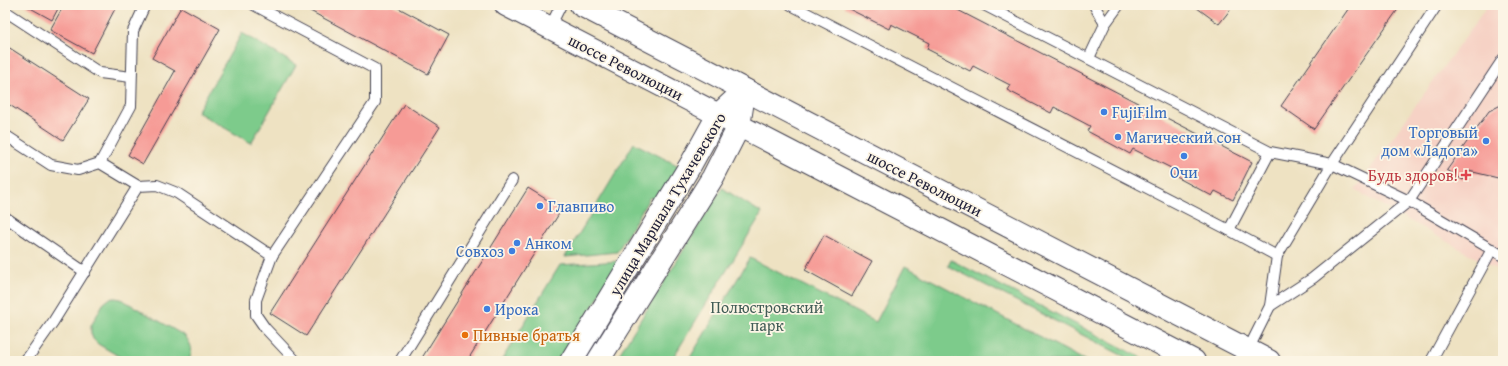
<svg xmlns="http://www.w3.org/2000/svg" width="1508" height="366" font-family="'Gentium Book Plus',serif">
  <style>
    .built { fill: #f6d2c5 }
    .green { fill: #7dcb8b; stroke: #507663 }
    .building { fill: #f69b96 }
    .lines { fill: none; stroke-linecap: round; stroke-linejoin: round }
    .lane-casing { stroke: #413f4f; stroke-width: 12 }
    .secondary-casing { stroke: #413f4f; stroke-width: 24 }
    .primary-casing { stroke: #413f4f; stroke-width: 24 }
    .lane { stroke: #fff; stroke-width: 10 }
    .secondary { stroke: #fff; stroke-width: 22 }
    .primary { stroke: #fff; stroke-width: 22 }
    .shop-dot { fill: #3f7fe0; stroke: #fcf5e5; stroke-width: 1.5 }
    .health-dot { fill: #e0444e; stroke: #fcf5e5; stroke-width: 1.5 }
    .food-dot { fill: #e8710a; stroke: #fcf5e5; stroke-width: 1.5 }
    .labels { text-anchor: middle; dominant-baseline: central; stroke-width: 3.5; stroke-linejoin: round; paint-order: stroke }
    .street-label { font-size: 16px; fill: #22223b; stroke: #fcf5e5 }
    .shop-label { font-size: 16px; fill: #366cbe; stroke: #fcf5e5; text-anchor: start }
    .health-label { font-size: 16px; fill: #be3a42; stroke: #fcf5e5; text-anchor: end }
    .park-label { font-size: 16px; fill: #425d57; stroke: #fcf5e5 }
    .food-label { font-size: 16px; fill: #c56008; stroke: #fcf5e5; text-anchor: start }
  </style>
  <rect width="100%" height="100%" fill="#fcf5e5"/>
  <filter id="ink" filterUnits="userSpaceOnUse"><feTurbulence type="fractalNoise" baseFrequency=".025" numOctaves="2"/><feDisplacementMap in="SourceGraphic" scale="8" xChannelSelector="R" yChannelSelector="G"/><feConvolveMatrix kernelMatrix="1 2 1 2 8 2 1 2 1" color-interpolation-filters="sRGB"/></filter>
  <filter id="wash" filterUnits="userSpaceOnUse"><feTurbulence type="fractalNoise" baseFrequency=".012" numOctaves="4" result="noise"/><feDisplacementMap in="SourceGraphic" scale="16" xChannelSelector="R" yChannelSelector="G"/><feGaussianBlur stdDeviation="0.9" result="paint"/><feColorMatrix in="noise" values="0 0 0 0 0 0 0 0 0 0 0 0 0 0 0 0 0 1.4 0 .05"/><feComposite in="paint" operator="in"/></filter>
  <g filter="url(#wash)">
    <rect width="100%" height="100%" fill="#eee2c2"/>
    <!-- built -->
    <polygon class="built" points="1488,5 1503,5 1503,273 1355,190"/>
    <!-- green -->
    <g class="green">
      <polygon points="242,33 296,65 251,143 197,112"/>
      <polygon points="634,143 679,166 657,202 650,197 617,252 565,257"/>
      <polygon points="722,188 762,213 671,361 615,361"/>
      <polygon points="750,258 876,322 905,266 1086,361 688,361"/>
      <polygon points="951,260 1148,361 1133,361 948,266"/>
      <polygon points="621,261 559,361 501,361 560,265"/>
      <path d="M115 298 121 299 185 336C192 345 194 352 188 361H127L98 344 93 339 91 333V326L103 304 109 299Z"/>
    </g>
    <g id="blocks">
      <!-- building -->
      <g class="building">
        <polygon points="25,5 60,5 52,20"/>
        <polygon points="64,5 117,5 92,53 50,30"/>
        <polygon points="299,5 393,5 449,35 428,74"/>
        <polygon points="846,5 948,5 1252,162 1233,200 1215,191 1212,196 1169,173 1171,168 1133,149 1130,154 1087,131 1090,126 1054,107 1051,113 1007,90 1010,85 973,66 970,71 927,49 929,43 891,24 889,29 845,7"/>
        <polygon points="1193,5 1234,5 1219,24"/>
        <polygon points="1351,5 1401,5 1314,129 1281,106"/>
        <polygon points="181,7 220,29 143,164 128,155 175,71 152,58"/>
        <polygon points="5,45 89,99 63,140 5,102"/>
        <polygon points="404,104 440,127 306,336 270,313"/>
        <polygon points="1503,104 1503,181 1498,178 1469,171 1463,180 1447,170 1489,111"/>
        <polygon points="528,188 562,209 467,361 420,361"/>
        <polygon points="824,235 872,261 852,296 805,270"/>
      </g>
    </g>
  </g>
  <g filter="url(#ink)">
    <use href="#blocks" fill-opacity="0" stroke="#413f4f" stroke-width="1"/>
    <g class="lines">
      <!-- lane casing -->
      <g class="lane-casing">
        <g id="lane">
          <polyline points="254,5 375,69 375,102 272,256"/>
          <polyline points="791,5 1229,230 1277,256"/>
          <polyline points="984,5 1270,152 1332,164 1409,201 1313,278 1270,306"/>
          <polyline points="5,11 100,73 131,77"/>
          <polyline points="1105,24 1119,5"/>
          <polyline points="550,27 561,5"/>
          <polyline points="1089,58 1105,24 1094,5"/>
          <polyline points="1503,59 1409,201 1503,256"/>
          <polyline points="5,135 51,165 78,170 100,163 138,186 157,185 177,193 272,256 256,300 256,315 265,328 296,361"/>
          <polyline points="100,163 131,106 133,31 145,5"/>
          <polyline points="5,217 85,272"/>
          <polyline points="1229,230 1270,152"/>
          <polyline points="1248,350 1270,306 1277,256 1332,164 1437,5"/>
          <polyline points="24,361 29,356 53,322 138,186"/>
          <polyline points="400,361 512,180"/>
          <polyline points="1431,361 1492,249"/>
        </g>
      </g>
      <!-- secondary casing -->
      <g class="secondary-casing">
        <g id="secondary">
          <polyline points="571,361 691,164 718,115 745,90"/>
          <polyline points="598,361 713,177 739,126 742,107"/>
        </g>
      </g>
      <!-- primary casing -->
      <g class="primary-casing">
        <g id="primary">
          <polyline points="506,5 1194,361"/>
          <polyline points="581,5 1269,361"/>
        </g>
      </g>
      <!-- lane -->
      <use href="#lane" class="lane"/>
      <!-- secondary -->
      <use href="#secondary" class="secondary"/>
      <!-- primary -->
      <use href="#primary" class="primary"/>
    </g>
  </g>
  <!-- markers -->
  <g class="shop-dot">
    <circle cx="1104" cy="112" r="4"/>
    <circle cx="1118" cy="137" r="4"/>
    <circle cx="1486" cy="141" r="4"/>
    <circle cx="1184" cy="156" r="4"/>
    <circle cx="540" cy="206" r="4"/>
    <circle cx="517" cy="243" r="4"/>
    <circle cx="512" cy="251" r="4"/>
    <circle cx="487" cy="309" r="4"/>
  </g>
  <path class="health-dot" d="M1464 169h4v4h4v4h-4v4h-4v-4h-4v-4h4z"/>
  <circle class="food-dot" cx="465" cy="335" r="4"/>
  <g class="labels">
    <!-- street labels -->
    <g class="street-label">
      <text transform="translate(626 67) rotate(27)">шоссе Революции</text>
      <text transform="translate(925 183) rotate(27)">шоссе Революции</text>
      <text transform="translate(667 204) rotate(-59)">улица Маршала Тухачевского</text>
    </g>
    <!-- shop labels -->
    <g class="shop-label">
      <text x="1112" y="112">FujiFilm</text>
      <text x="1478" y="132" text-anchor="end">Торговый<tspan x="1478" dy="18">дом «Ладога»</tspan></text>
      <text x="1126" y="137">Магический сон</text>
      <text x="1184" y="172" text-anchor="middle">Очи</text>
      <text x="548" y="206">Главпиво</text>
      <text x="525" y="243">Анком</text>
      <text x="504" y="251" text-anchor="end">Совхоз</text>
      <text x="495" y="309">Ирока</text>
    </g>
    <!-- health labels -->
    <g class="health-label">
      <text x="1458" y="175">Будь здоров!</text>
    </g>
    <!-- park labels -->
    <g class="park-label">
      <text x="767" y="307">Полюстровский<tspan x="767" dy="18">парк</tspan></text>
    </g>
    <!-- food labels -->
    <g class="food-label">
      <text x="473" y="335">Пивные братья</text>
    </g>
  </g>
  <!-- margin -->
  <rect width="1508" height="366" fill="none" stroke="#fcf5e5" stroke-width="20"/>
</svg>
